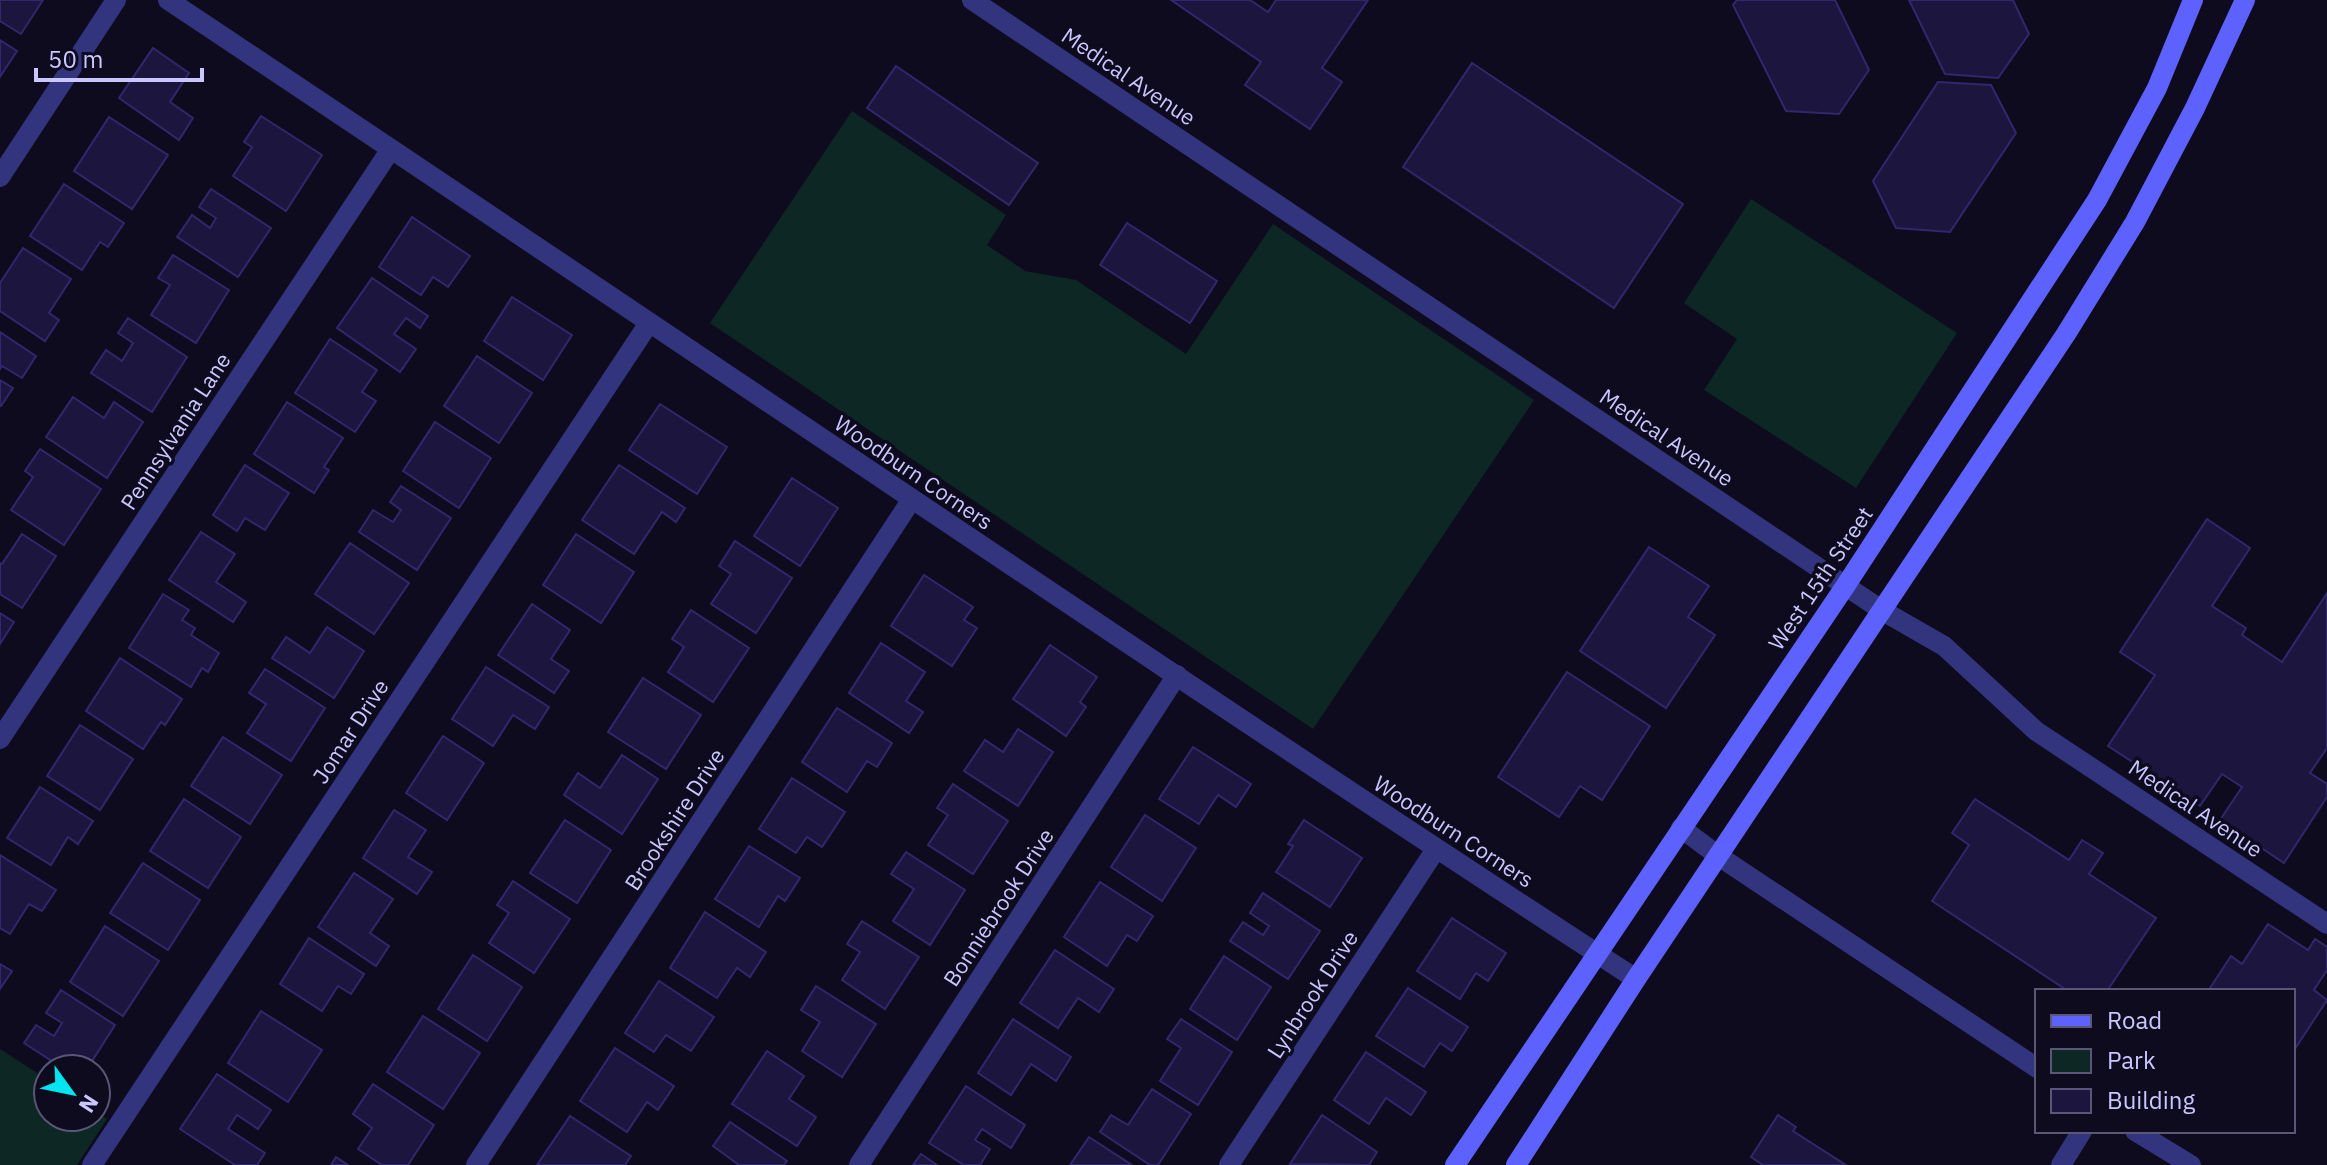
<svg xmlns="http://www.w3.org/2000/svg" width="2327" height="1165" font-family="'IBM Plex Sans',sans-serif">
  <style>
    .green { fill: #0d2725 }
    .building { fill: #1c163f; stroke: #31276c; stroke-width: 2 }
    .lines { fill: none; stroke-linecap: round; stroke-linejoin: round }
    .minor { stroke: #33347e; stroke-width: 20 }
    .tertiary { stroke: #33347e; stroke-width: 20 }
    .secondary { stroke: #5d62ff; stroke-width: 20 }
    .labels { text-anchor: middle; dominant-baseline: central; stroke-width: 7; stroke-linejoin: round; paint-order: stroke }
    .street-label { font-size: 22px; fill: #cac6ff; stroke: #0d0b1d }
  </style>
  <rect width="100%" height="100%" fill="#0d0b1d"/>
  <!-- green -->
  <g class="green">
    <polygon points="852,111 1006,215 987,245 1025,271 1076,280 1186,354 1273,224 1534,400 1313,729 710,323"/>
    <polygon points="1751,199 1957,333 1856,488 1704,390 1737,339 1684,303"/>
    <polygon points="0,1049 48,1080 48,1117 96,1117 96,1112 107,1119 77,1165 0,1165"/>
  </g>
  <!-- building -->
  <g class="building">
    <polygon points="0,0 43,0 21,34 0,21"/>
    <polygon points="1171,0 1250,0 1268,12 1276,0 1368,0 1322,68 1342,82 1310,129 1245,85 1261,62"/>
    <polygon points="1737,0 1835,0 1869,70 1839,114 1786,111 1733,5"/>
    <polygon points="1909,0 2013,0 2029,34 1998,78 1945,74"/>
    <polygon points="0,40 17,51 0,77"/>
    <polygon points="153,48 189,73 170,102 193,118 179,140 119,98"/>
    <polygon points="1472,63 1683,204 1614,308 1403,167"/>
    <polygon points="896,66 1038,163 1009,205 867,108"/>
    <polygon points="1938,82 1991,85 2016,133 1950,232 1896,228 1873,181"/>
    <polygon points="261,116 322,155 286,211 233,176 252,147 244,142"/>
    <polygon points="109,117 168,155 132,209 74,171"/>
    <polygon points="64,184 124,223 108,247 100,242 82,270 30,236"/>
    <polygon points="211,189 271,228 238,277 177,237 192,215 210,228 216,218 199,207"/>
    <polygon points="412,217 470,256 448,287 433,277 421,295 379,267"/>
    <polygon points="1127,223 1217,281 1190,323 1100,265"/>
    <polygon points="23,248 71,279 49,313 59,320 45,341 0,311 0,283"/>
    <polygon points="173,255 229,290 196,343 151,315 170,285 158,278"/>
    <polygon points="372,278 428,316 420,328 406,318 394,334 416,349 400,372 337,328"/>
    <polygon points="512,297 572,335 543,380 484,341"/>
    <polygon points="128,318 187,357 152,412 91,373 106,350 122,361 133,343 118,333"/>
    <polygon points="0,332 36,356 22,378 2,366 0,369"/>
    <polygon points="330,339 377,370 362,392 376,401 355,432 295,393"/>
    <polygon points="477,356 532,393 499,443 444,406"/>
    <polygon points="0,380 13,388 1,406 0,406"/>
    <polygon points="73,397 104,418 114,402 143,422 107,478 46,437"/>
    <polygon points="287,402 343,438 324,467 329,470 314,493 254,454"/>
    <polygon points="660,404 727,447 697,494 629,450"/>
    <polygon points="435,422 491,458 459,508 403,471"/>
    <polygon points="40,449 101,489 64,545 11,510 33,477 25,471"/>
    <polygon points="245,465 289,493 265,530 245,518 237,531 213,515"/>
    <polygon points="619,465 685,508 676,522 662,512 634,554 582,520"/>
    <polygon points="792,478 838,508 800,566 754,536"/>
    <polygon points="401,486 451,518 417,570 359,532 373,510 393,522 401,510 390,502"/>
    <polygon points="2207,519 2250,548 2212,606 2246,628 2242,635 2282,662 2327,593 2327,748 2310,773 2327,784 2327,797 2284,863 2220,820 2242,787 2222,774 2200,806 2108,746 2155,675 2120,652"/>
    <polygon points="201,532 235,554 216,582 246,602 233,622 169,580"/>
    <polygon points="22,534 56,556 22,608 0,594 0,563 2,564"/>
    <polygon points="576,534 634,572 601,623 543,585"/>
    <polygon points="735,541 792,578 756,633 711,604 731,574 719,566"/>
    <polygon points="350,543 409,583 374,634 315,594"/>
    <polygon points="1649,547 1709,586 1688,617 1715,635 1666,708 1580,651"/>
    <polygon points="924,575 973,607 964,620 977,628 952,666 891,626"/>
    <polygon points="163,594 189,610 182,620 195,628 191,635 219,653 208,672 202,668 191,687 129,648"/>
    <polygon points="532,604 570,630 551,659 569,671 554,693 498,655"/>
    <polygon points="691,610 749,648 713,702 668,672 684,647 672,639"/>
    <polygon points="0,613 14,622 0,644"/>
    <polygon points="327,627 364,651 334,698 272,658 286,637 310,653"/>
    <polygon points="881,643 925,672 906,701 923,712 909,733 849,693"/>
    <polygon points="1050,645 1097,677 1080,702 1086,707 1066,736 1013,699"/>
    <polygon points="120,658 182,699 165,725 161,722 143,749 86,711"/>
    <polygon points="486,667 549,707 535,729 513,715 493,746 452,719"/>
    <polygon points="265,669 325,708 291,761 247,733 266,704 249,693"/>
    <polygon points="1567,672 1650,726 1602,800 1580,786 1559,817 1498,777"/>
    <polygon points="643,678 701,715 666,769 608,732"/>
    <polygon points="837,708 892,743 877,767 867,761 847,792 802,762"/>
    <polygon points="80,725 133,759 100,810 47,776"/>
    <polygon points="1018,729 1053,752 1018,806 964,771 985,740 1003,752"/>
    <polygon points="443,736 484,763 447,820 406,793"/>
    <polygon points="223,737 282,775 250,824 191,786"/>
    <polygon points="1193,747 1251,784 1236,807 1218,795 1199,824 1159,799"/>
    <polygon points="622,755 658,779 622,834 564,795 578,773 600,788"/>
    <polygon points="792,778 845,812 822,847 807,837 796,853 759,829"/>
    <polygon points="953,784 1008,821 973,874 928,845 948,815 937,808"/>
    <polygon points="40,787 93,821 78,844 68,837 51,865 7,838"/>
    <polygon points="184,799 241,837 208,888 150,851"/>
    <polygon points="1975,799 2069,860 2082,840 2103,853 2089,874 2156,918 2107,991 2068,991 1932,901 1969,845 1952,833"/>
    <polygon points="394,810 426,830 408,857 432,872 417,894 363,858"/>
    <polygon points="1145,815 1196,848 1162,901 1111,867"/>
    <polygon points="565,820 611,850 577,903 530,873"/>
    <polygon points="1304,820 1362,858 1330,907 1276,872 1293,846 1288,844"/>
    <polygon points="749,846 800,878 785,901 778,896 759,927 715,899"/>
    <polygon points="906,852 965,890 930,945 893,921 914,889 891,874"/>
    <polygon points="0,855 56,890 42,911 29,904 10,934 0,928"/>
    <polygon points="143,863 200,900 168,950 110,913"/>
    <polygon points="354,873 393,899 370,933 389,946 376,966 318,927"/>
    <polygon points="513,881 570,919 534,973 489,943 509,913 497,905"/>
    <polygon points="1100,882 1153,916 1137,941 1127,935 1107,966 1064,937"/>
    <polygon points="1263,893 1320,931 1288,979 1230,941 1243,922 1263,935 1269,926 1250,913"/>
    <polygon points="705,912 766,952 750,977 737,968 717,998 670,968"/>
    <polygon points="1452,918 1506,953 1488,981 1476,973 1460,999 1417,971"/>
    <polygon points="862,921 919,957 885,1009 842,980 860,952 847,944"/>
    <polygon points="2268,924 2308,950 2315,939 2327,947 2327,970 2314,990 2327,1000 2293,1052 2293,991 2208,991 2231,956 2242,964"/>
    <polygon points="105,926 159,961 123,1016 70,982"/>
    <polygon points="309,938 364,974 351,994 338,986 322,1011 280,984"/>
    <polygon points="1055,950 1114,989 1099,1012 1078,998 1058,1028 1020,1003"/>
    <polygon points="473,955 522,987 487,1041 438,1009"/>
    <polygon points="1224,956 1271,987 1237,1040 1190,1009"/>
    <polygon points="0,964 12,971 0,989"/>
    <polygon points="659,981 714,1017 691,1051 666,1035 654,1052 625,1033"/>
    <polygon points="816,986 876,1024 842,1077 802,1051 820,1022 801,1010"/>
    <polygon points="1408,988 1468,1027 1452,1051 1440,1043 1424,1067 1376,1036"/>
    <polygon points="61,990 115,1025 87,1069 64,1069 24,1043 36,1025 54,1036 62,1023 46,1013"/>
    <polygon points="261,1011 322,1050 288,1102 228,1063"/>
    <polygon points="423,1016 480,1053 443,1109 387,1072"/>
    <polygon points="1013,1019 1071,1057 1056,1081 1031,1064 1011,1095 978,1073"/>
    <polygon points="1181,1019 1232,1052 1198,1105 1160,1081 1181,1048 1167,1039"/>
    <polygon points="615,1048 674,1086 658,1110 647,1102 627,1132 580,1101"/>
    <polygon points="767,1051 804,1076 789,1099 816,1117 797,1146 732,1104"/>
    <polygon points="1366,1052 1426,1092 1411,1115 1386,1098 1369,1124 1334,1100"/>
    <polygon points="217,1074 271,1110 258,1129 237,1115 228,1129 265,1153 257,1165 235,1165 180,1129"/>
    <polygon points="373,1084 434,1125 408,1165 382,1165 358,1149 372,1128 353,1114"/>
    <polygon points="966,1086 1025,1125 1011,1148 982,1129 975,1140 990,1149 980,1165 964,1165 929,1143"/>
    <polygon points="1152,1089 1191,1114 1158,1165 1150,1165 1100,1132 1111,1115 1128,1125"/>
    <polygon points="1322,1115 1377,1152 1369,1165 1290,1164"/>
    <polygon points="1778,1115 1796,1127 1793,1131 1846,1165 1763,1165 1751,1157"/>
    <polygon points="570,1116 631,1156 625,1165 537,1165"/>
    <polygon points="730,1122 787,1161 784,1165 739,1165 713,1146"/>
    <polygon points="1089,1137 1132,1165 1070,1165"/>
    <polygon points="921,1154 937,1165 913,1165"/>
    <polygon points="336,1157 348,1165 331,1165"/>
  </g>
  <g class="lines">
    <!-- minor -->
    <g class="minor">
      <path d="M168 0C658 326 1143 658 1636 979"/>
      <polyline points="972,0 1883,611 1944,646 2036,731 2327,924"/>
      <polyline points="0,177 116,0"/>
      <polyline points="0,739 391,149"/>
      <polyline points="92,1165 649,323"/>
      <polyline points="476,1165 912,499"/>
      <polyline points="859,1165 1177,675"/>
      <polyline points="1229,1165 1436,849"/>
      <polyline points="2061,1165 2082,1131"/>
    </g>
    <!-- tertiary -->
    <g class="tertiary">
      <polyline points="1681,828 1720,857 2037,1068"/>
      <polyline points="2135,1131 2191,1165"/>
    </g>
    <!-- secondary -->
    <g class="secondary">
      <polyline points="1455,1165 1846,585 2097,200 2157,88 2193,0"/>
      <polyline points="1516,1165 1636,979 2066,334 2135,222 2195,108 2245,0"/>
    </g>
  </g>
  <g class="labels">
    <!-- street labels -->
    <g class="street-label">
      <text transform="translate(1129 76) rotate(34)">Medical Avenue</text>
      <text transform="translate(175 431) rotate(-57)">Pennsylvania Lane</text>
      <text transform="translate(1667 437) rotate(34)">Medical Avenue</text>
      <text transform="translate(914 472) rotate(34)">Woodburn Corners</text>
      <text transform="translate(1820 578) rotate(-56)">West 15th Street</text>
      <text transform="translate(350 731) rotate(-57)">Jomar Drive</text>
      <text transform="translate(2196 808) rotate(34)">Medical Avenue</text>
      <text transform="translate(674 819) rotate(-57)">Brookshire Drive</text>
      <text transform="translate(1454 831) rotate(33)">Woodburn Corners</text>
      <text transform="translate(998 907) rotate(-57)">Bonniebrook Drive</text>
      <text transform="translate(1312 994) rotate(-57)">Lynbrook Drive</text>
    </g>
  </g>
  <!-- legend -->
  <rect x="2035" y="989" width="260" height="144" fill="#0d0b1d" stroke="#595677" stroke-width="2"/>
  <rect x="2051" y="1015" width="40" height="12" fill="#5d62ff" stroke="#595677" stroke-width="2"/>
  <text x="2107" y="1029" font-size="24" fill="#cac6ff">Road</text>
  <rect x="2051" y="1049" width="40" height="24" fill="#0d2725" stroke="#595677" stroke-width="2"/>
  <text x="2107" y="1069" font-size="24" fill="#cac6ff">Park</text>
  <rect x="2051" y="1089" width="40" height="24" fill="#1c163f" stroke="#595677" stroke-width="2"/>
  <text x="2107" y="1109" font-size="24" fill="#cac6ff">Building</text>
  <!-- north arrow -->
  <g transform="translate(72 1093) rotate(123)"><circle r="38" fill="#0d0b1d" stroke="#595677" stroke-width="2"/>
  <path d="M0-6L14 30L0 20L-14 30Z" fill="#00e6f1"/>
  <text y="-12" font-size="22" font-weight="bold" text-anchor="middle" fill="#cac6ff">N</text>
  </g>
  <!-- scale -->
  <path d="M36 68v12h166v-12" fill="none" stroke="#cac6ff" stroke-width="4"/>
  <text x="48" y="68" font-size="24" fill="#cac6ff" stroke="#0d0b1d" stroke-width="6" paint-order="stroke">50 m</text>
</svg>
